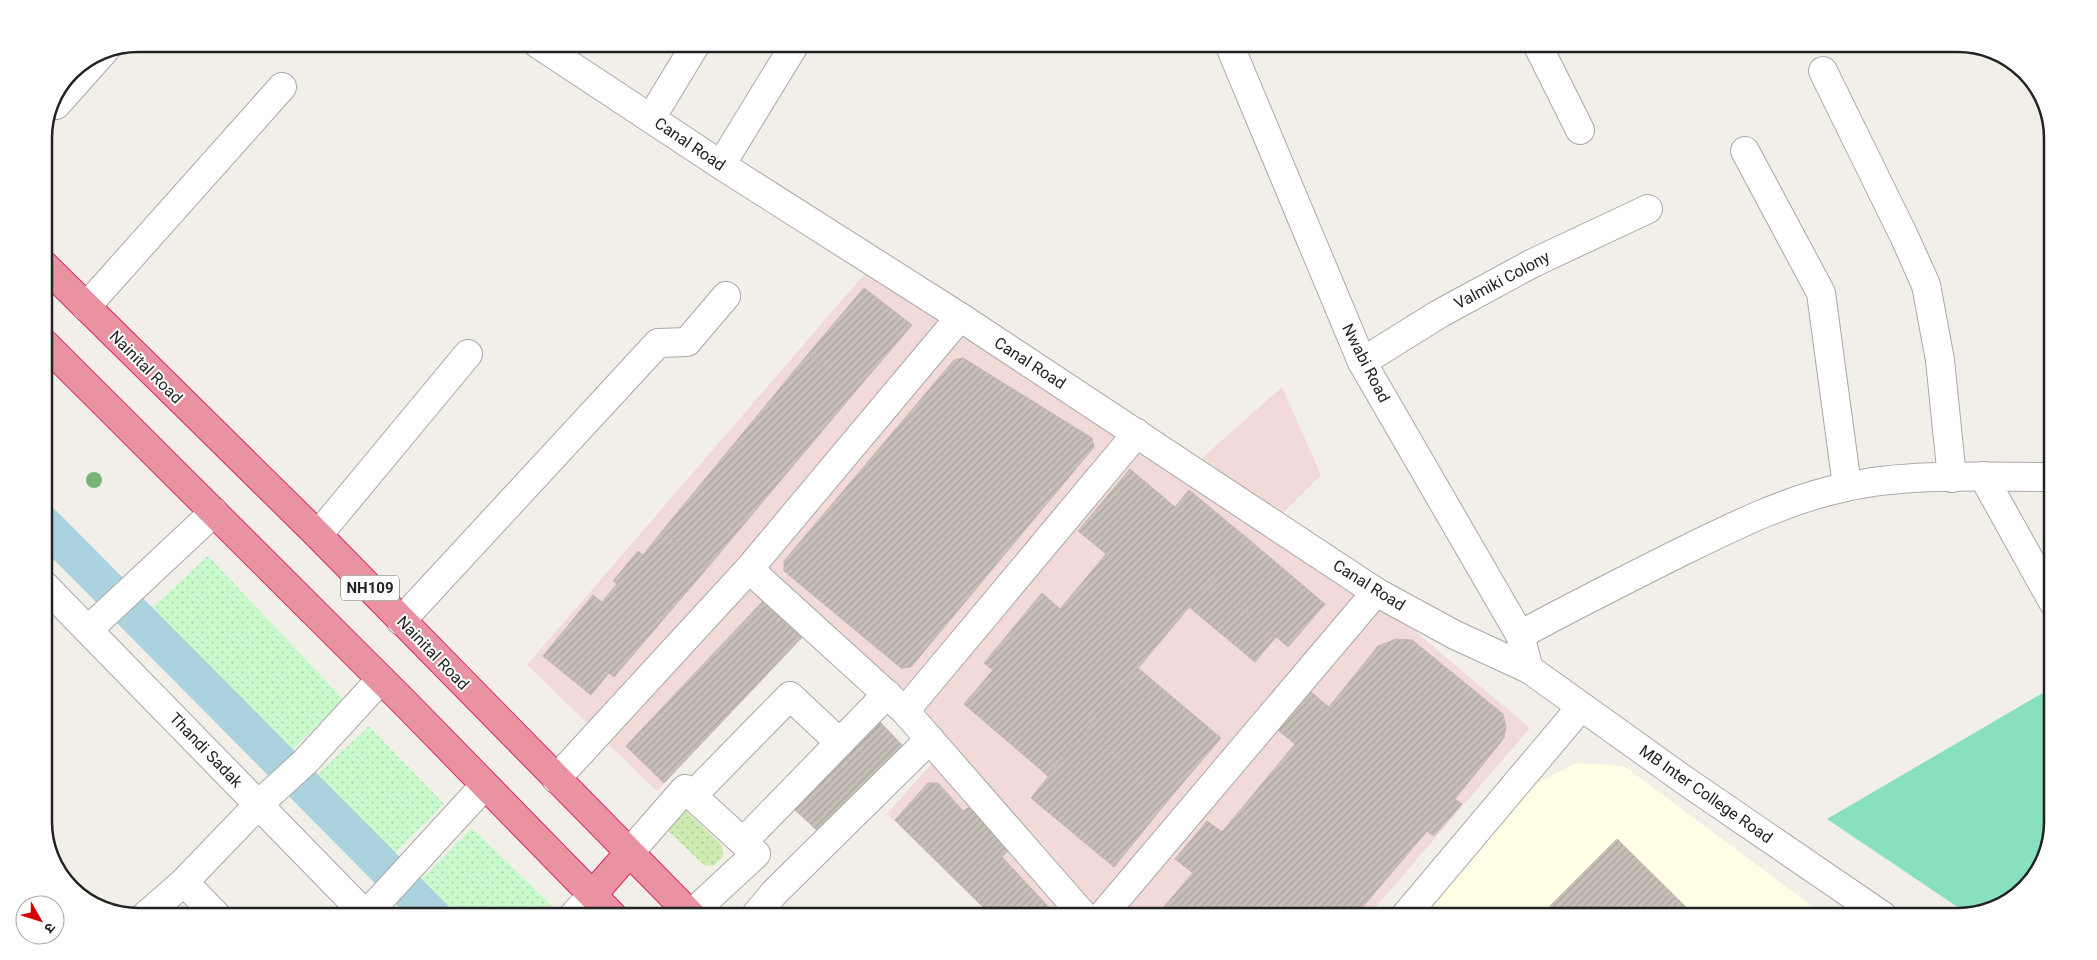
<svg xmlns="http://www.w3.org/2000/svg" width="2097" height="960" font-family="Roboto,'Noto Sans Devanagari',sans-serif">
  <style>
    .commercial { fill: #f2dad9 }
    .education { fill: #ffffe5 }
    .grass { fill: url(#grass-dots) }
    .park { fill: url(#park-dots) }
    .pitch { fill: #88e0be }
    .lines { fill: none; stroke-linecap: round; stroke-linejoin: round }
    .canal { stroke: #aad3df; stroke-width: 36 }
    .building { fill: url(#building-hatch); stroke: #c4b6ab }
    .minor-casing { stroke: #a9a9a9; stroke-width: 30 }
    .highway-casing { stroke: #dc2a67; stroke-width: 30 }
    .minor { stroke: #fff; stroke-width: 28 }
    .highway { stroke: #e892a2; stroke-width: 28 }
    .tree { fill: #74b475 }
    .labels { text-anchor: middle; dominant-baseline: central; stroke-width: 4; stroke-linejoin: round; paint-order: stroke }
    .shield { fill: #fff; stroke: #646464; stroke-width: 1 }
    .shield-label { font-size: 15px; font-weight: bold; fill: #222 }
    .street-label { font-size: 16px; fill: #222; stroke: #fff }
    .rim { fill: none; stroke: #222; stroke-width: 2.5 }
  </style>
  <defs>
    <pattern id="grass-dots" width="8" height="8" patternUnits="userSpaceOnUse" patternTransform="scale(1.25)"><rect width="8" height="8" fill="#cdebb0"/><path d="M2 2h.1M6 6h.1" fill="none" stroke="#b0c997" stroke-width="1.8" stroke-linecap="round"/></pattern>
    <pattern id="park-dots" width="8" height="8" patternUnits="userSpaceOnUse" patternTransform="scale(1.25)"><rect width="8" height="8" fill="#c8facc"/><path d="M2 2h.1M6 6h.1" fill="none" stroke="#acd6af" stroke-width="1.8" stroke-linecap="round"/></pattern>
    <pattern id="building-hatch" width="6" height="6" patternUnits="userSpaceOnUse" patternTransform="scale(1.25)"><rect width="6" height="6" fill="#c7bfb8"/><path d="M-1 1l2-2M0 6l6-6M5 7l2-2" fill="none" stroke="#aba49e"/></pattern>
  </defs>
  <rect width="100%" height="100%" fill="#f2efe9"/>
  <!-- commercial -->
  <g class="commercial">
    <polygon points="868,270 1012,360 1410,627 1530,728 1368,916 992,916 887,814 933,762 917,738 804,636 657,791 527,665"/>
    <polygon points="1282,387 1321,475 1281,515 1202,458"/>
  </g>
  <!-- education -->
  <polygon class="education" points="1576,763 1624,766 1825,916 1419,916 1529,787"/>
  <!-- grass -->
  <polygon class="grass" points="686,811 722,845 723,857 713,866 704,865 668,831 668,817 674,813"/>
  <!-- park -->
  <g class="park">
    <polygon points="208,556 344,700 287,755 150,610"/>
    <polygon points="369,726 444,804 394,854 318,774"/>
    <polygon points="472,828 554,908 547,916 452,916 418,883"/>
  </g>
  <!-- pitch -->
  <polygon class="pitch" points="2053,687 2053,822 2046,858 2012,900 1968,914 1827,819"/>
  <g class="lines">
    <!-- canal -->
    <polyline class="canal" points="44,524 433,916"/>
  </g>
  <!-- building -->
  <g class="building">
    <polygon points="864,288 912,325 854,393 808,354"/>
    <polygon points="808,354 854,393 708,567 663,530"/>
    <polygon points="963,358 1092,438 1094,447 911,667 901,668 784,571 784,561 954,360"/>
    <polygon points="1130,469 1175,507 1189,490 1247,538 1048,776 964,704 993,670 984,663 1042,593 1060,609 1106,554 1078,531"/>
    <polygon points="663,530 708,567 614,677 609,673 591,695 543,656 593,595 602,602 617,584 613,581 638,551 643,555"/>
    <polygon points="1247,538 1325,604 1288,647 1211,581"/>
    <polygon points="1211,581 1276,637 1255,662 1189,607"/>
    <polygon points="765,599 804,635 664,783 626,746"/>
    <polygon points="1396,639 1412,640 1503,714 1506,727 1504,738 1455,799 1462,804 1434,836 1427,831 1355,916 1156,916 1193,873 1175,859 1207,821 1222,832 1295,744 1278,730 1311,692 1329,707 1378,646"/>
    <polygon points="1138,668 1221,738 1170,798 1086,730"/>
    <polygon points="879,721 906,749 822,835 794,809"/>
    <polygon points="1086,730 1170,798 1114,867 1031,798"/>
    <polygon points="928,783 938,783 963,811 970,807 1008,851 1002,857 1057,916 992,916 895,820"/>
    <polygon points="1617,839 1695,916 1540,916"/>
  </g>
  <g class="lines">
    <!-- minor casing -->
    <g class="minor-casing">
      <g id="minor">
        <polyline points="538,44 721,165 960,317 1376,592 1455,635 1529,669 1687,782 1883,916"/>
        <polyline points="1229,44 1362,362 1520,635 1529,669"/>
        <polyline points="1537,44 1580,130"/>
        <polyline points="1823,71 1904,236 1926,285 1940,360 1952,478"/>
        <polyline points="56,105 105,50"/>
        <polyline points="651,118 696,44"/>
        <polyline points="1745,151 1821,293 1847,486"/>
        <polyline points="721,165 795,44"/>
        <polyline points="86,307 282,87"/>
        <polyline points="1362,362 1439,314 1533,263 1648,209"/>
        <polyline points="1983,476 2053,602"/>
        <polyline points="318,535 468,354"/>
        <polyline points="749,569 905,711 1084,916"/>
        <polyline points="44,585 367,916"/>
        <polyline points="401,621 658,343 687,342 726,296"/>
        <polyline points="88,630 214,512"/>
        <path d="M1520 635C1573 606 1627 579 1681 552 1734 526 1788 499 1846 487 1908 473 1989 477 2053 477"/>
        <polyline points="905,711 1137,433"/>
        <polyline points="556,779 749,569 960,317"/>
        <polyline points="692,796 790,696 839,742"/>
        <polyline points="743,842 887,694"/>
        <polyline points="629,853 685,789 756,854 690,915"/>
        <polyline points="184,882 217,916"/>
        <polyline points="145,916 184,882 259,804 305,762 381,679"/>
        <polyline points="365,916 484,786"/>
        <polyline points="573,916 593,894"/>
        <polyline points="755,916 774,893 930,739"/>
        <polyline points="1102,916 1376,592"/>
        <polyline points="1405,916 1581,707"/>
      </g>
    </g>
    <!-- highway casing -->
    <g class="highway-casing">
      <g id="highway">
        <polyline points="44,265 318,535 692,916"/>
        <polyline points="44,343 405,703 613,916"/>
        <polyline points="593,894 629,853"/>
      </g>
    </g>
    <!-- minor -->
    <use href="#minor" class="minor"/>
    <!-- highway -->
    <use href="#highway" class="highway"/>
  </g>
  <!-- trees -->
  <circle class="tree" cx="94" cy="480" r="8"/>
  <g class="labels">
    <!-- shield labels -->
    <rect class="shield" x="341" y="575.5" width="58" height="25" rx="4"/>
    <g class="shield-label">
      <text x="370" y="588">NH109</text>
    </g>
    <!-- street labels -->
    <g class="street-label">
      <text transform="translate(690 144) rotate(34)">Canal Road</text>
      <text transform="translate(1502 280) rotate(-28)">Valmiki Colony</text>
      <text transform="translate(1030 363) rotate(33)">Canal Road</text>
      <text transform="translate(1366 363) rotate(63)">Nwabi Road</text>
      <text transform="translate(146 367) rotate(45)">Nainital Road</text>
      <text transform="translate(1369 585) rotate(32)">Canal Road</text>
      <text transform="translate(433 653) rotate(46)">Nainital Road</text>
      <text transform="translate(206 750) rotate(46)">Thandi Sadak</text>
      <text transform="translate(1706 794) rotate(35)">MB Inter College Road</text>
    </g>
  </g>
  <!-- crop -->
  <path d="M0 0H2097V960H0ZM138 52H1958A86 86 0 0 1 2044 138V822A86 86 0 0 1 1958 908H138A86 86 0 0 1 52 822V138A86 86 0 0 1 138 52Z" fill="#fff" fill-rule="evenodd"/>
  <path class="rim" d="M138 52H1958A86 86 0 0 1 2044 138V822A86 86 0 0 1 1958 908H138A86 86 0 0 1 52 822V138A86 86 0 0 1 138 52Z"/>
  <!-- north arrow -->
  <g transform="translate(40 920) rotate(129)"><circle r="24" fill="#ffffff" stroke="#a7a7a7"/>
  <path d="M0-4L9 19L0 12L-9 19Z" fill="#d40000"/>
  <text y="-8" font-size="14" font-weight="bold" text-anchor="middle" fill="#222222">उ</text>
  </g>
</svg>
